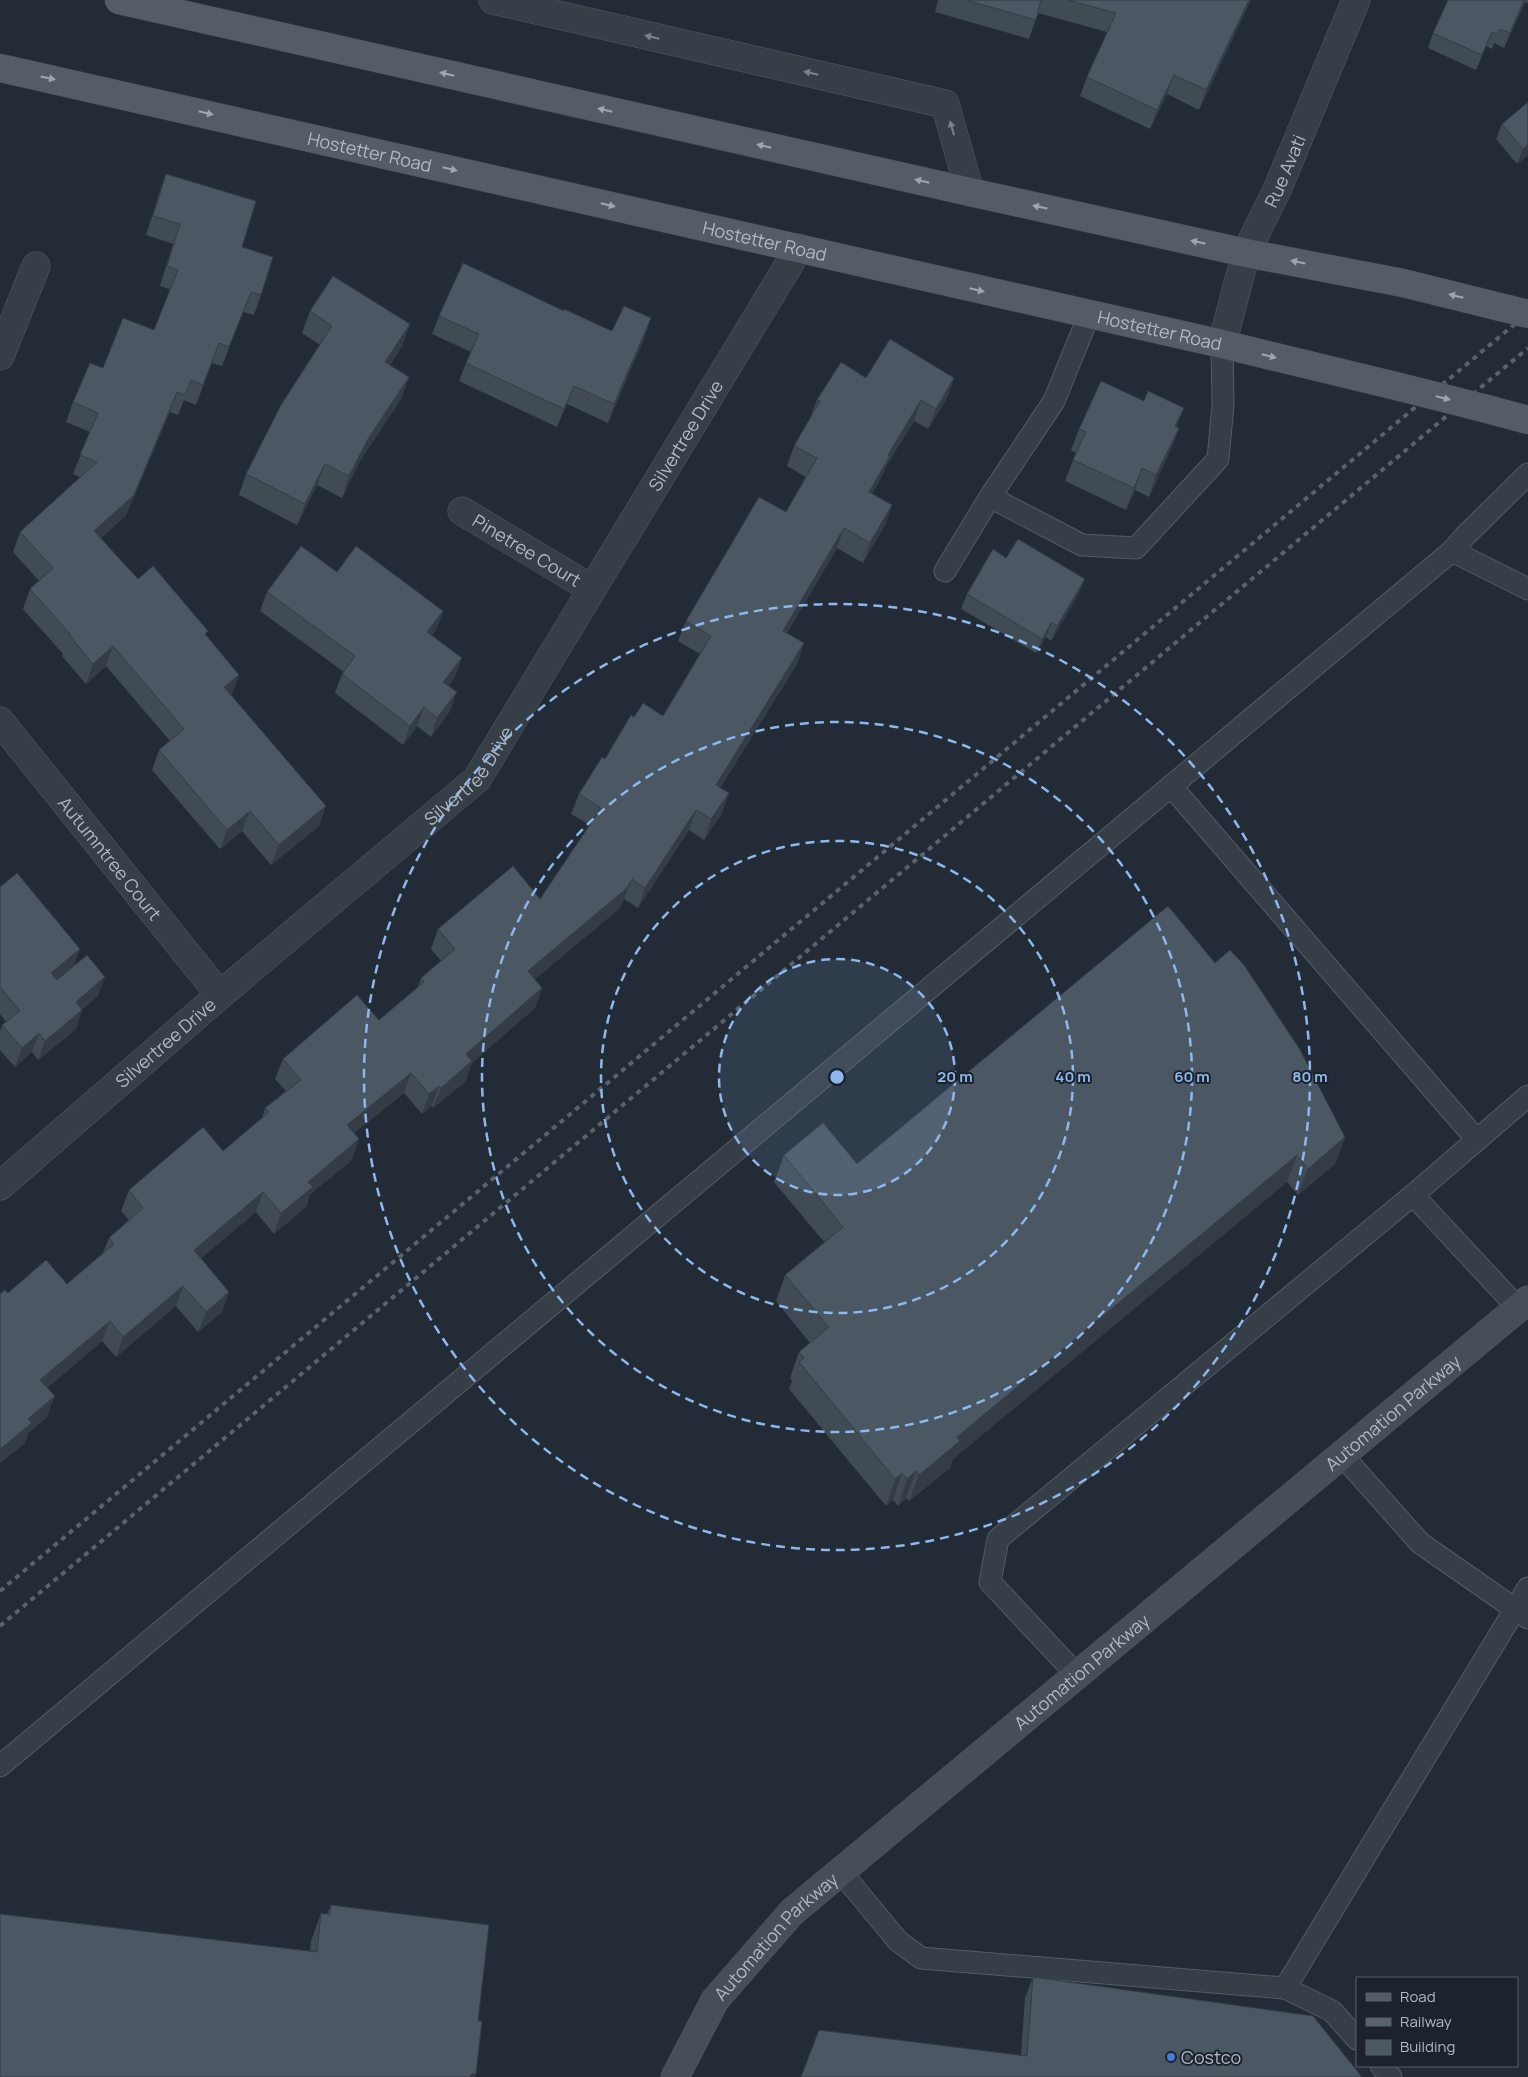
<svg xmlns="http://www.w3.org/2000/svg" width="1528" height="2077" font-family="Manrope,sans-serif">
  <style>
    .lines { fill: none; stroke-linecap: round; stroke-linejoin: round }
    .lane-casing { stroke: #545c65; stroke-width: 23 }
    .street-casing { stroke: #545c65; stroke-width: 29 }
    .secondary-casing { stroke: #545c65; stroke-width: 29 }
    .primary-casing { stroke: #3f4750; stroke-width: 29 }
    .lane { stroke: #363e47; stroke-width: 21 }
    .street { stroke: #363e47; stroke-width: 28 }
    .secondary { stroke: #454e59; stroke-width: 28 }
    .primary { stroke: #545d67; stroke-width: 28 }
    .rail { stroke: #58636e; stroke-width: 4; stroke-dasharray: 5 5; stroke-linecap: butt }
    .primary-bridge-casing { stroke: #3f4750; stroke-width: 29; stroke-linecap: butt }
    .primary-bridge { stroke: #545d67; stroke-width: 28 }
    .wall { fill: #404b54 }
    .shaded-wall { fill: #343d45 }
    .building { fill: #4b5762; stroke: #343d45 }
    .oneway { fill: #7a828b }
    .oneway2 { fill: #9ea7b1 }
    .ring { fill: none; stroke: #8cb8ed; stroke-width: 2.5; stroke-dasharray: 9 6 }
    .shop-dot { fill: #3f7fe0; stroke: #1c232c; stroke-width: 2 }
    .labels { text-anchor: middle; dominant-baseline: central; stroke-width: 4; stroke-linejoin: round; paint-order: stroke }
    .street-label { font-size: 18px; fill: #b1b9c3; stroke: #1c232c }
    .poi-label { font-size: 18px; fill: #b1b9c3; stroke: #1c232c; text-anchor: start }
    .centre { fill: #8cb8ed; stroke: #1c232c; stroke-width: 2.5 }
    .ring-label { font-size: 15px; text-anchor: middle; font-weight: bold; fill: #8cb8ed; stroke: #1c232c; stroke-width: 4; stroke-linejoin: round; paint-order: stroke }
  </style>
  <rect width="100%" height="100%" fill="#232c36"/>
  <g class="lines">
    <!-- lane casing -->
    <g class="lane-casing">
      <g id="lane">
        <polyline points="990,497 1054,401 1089,315"/>
        <polyline points="1452,551 1528,589"/>
        <polyline points="945,571 990,497 1082,545 1136,548 1218,459 1223,405 1222,344"/>
        <polyline points="1171,786 1477,1140"/>
        <polyline points="1413,1195 1518,1308"/>
        <polyline points="1342,1455 1420,1543 1528,1618"/>
        <polyline points="1077,1675 990,1582 998,1539 1413,1195 1528,1096"/>
        <polyline points="0,1766 1452,551 1466,535 1528,474"/>
        <polyline points="841,1872 898,1941 921,1958 1285,1988 1332,2011 1357,2039"/>
        <polyline points="1285,1988 1528,1588"/>
        <polyline points="1381,2066 1391,2077"/>
      </g>
    </g>
    <!-- street casing -->
    <g class="street-casing">
      <g id="street">
        <polyline points="493,0 945,104 970,192"/>
        <path id="s1" d="M1222 344 1246 253 1277 190 1356 0"/>
        <polyline points="0,356 36,266"/>
        <path id="s2" d="M462 511 592 589"/>
        <path id="s3" d="M0 721 220 995"/>
        <path id="s4" d="M0 1186 220 995 477 779 799 248"/>
      </g>
    </g>
    <!-- secondary casing -->
    <g class="secondary-casing">
      <g id="secondary">
        <path id="s5" d="M675 2077 715 2000 792 1912 1528 1300"/>
      </g>
    </g>
    <!-- primary casing -->
    <g class="primary-casing">
      <g id="primary">
        <polyline points="119,0 970,192 1246,253 1403,283 1504,308"/>
        <path id="s6" d="M0 68 1222 344 1400 387"/>
        <polyline points="1487,409 1528,420"/>
      </g>
    </g>
    <!-- lane -->
    <use href="#lane" class="lane"/>
    <!-- street -->
    <use href="#street" class="street"/>
    <!-- secondary -->
    <use href="#secondary" class="secondary"/>
    <!-- primary -->
    <use href="#primary" class="primary"/>
    <!-- rail -->
    <g class="rail">
      <polyline points="0,1591 1528,313"/>
      <polyline points="0,1626 1528,348"/>
    </g>
    <!-- primary-bridge casing -->
    <g class="primary-bridge-casing">
      <g id="primary-bridge">
        <polyline points="1504,308 1528,314"/>
        <polyline points="1400,387 1487,409"/>
      </g>
    </g>
    <!-- primary-bridge -->
    <use href="#primary-bridge" class="primary-bridge"/>
  </g>
  <!-- wall -->
  <g class="wall">
    <polygon points="938,0 1251,0 1199,110 1167,94 1150,129 1080,96 1087,77 1107,32 1038,13 1029,39 935,12"/>
    <polygon points="1448,0 1528,0 1528,3 1525,2 1504,48 1494,43 1492,49 1486,46 1476,70 1428,48 1433,33"/>
    <polygon points="1502,124 1528,155 1517,164 1496,139"/>
    <polygon points="166,174 242,247 261,295 254,315 243,312 222,366 212,363 196,405 184,400 178,415 170,412 126,515 101,538 138,579 207,636 239,675 231,695 326,806 319,826 271,865 242,831 220,849 152,770 159,750 170,741 106,666 86,684 62,656 63,654 23,609 30,589 39,581 13,552 20,532 80,477 73,474 90,432 66,422 73,402 103,368 154,330 170,289 160,286 173,244 146,235 159,194"/>
    <polygon points="310,311 410,324 402,346 390,365 409,377 401,399 360,461 342,498 317,485 297,525 239,495 246,474 320,345 302,333"/>
    <polygon points="564,311 612,331 651,318 645,336 608,423 567,404 557,427 459,381 466,363 471,352 432,334 439,316"/>
    <polygon points="866,378 954,378 947,398 928,429 914,421 885,468 882,476 872,494 892,505 885,525 863,563 837,548 787,633 804,643 797,664 720,788 729,793 722,813 704,840 689,830 638,908 624,899 620,908 535,979 542,988 535,1008 472,1063 465,1082 433,1108 432,1106 422,1114 404,1093 354,1133 352,1160 310,1194 306,1207 274,1234 256,1212 201,1258 222,1312 198,1332 176,1306 116,1357 102,1341 47,1388 47,1417 28,1433 25,1443 0,1463 0,1294 67,1284 103,1253 109,1238 129,1220 121,1211 129,1190 223,1151 262,1119 265,1108 286,1091 275,1079 283,1059 379,1020 418,987 421,978 441,961 431,949 438,929 540,899 590,825 571,814 579,794 605,759 634,717 663,716 700,654 678,641 686,621 786,512 806,477 787,466 794,446 810,418 817,400"/>
    <polygon points="1176,427 1179,428 1171,449 1149,497 1135,490 1126,510 1065,481 1076,453 1071,450 1079,429"/>
    <polygon points="1006,558 1079,593 1051,641 1046,637 1036,653 961,609 967,594"/>
    <polygon points="337,572 443,611 436,630 432,635 455,677 448,686 450,711 431,737 417,726 403,745 335,693 342,674 344,672 260,611 267,592"/>
    <polygon points="0,887 73,967 98,996 82,1009 76,1029 38,1060 32,1052 15,1067 0,1050 0,1031 2,1025 6,1022 0,1014"/>
    <polygon points="1345,1137 1335,1164 1298,1195 1287,1182 953,1459 950,1468 909,1501 906,1498 898,1506 893,1500 886,1506 789,1389 792,1381 790,1378 799,1352 810,1343 776,1301 785,1275 825,1243 774,1182 784,1155 857,1164"/>
    <polygon points="331,1905 478,2021 310,1951 311,1941 321,1913 327,1914"/>
    <polygon points="1033,1977 1362,2077 1021,2055 1025,1998"/>
  </g>
  <!-- shaded-wall -->
  <g class="shaded-wall">
    <polygon points="1249,0 1251,0 1199,110 1206,90"/>
    <polygon points="1524,0 1525,0 1504,48 1510,33"/>
    <polygon points="1174,75 1167,94 1150,129 1157,110"/>
    <polygon points="1528,144 1528,155 1517,164 1523,149"/>
    <polygon points="651,318 645,336 608,423 614,404"/>
    <polygon points="410,324 402,346 378,384 385,362"/>
    <polygon points="219,343 212,363 196,405 203,385"/>
    <polygon points="409,377 401,399 360,461 342,498 349,476 368,439"/>
    <polygon points="954,378 947,398 928,429 936,409"/>
    <polygon points="574,386 567,404 557,427 564,409"/>
    <polygon points="177,392 170,412 126,515 87,551 94,531"/>
    <polygon points="921,400 914,421 885,468 882,476 862,512 869,492 888,455"/>
    <polygon points="1184,408 1176,429 1175,426"/>
    <polygon points="1179,428 1171,449 1149,497 1156,475"/>
    <polygon points="325,464 317,485 297,525 305,504"/>
    <polygon points="1142,468 1135,490 1126,510 1134,488"/>
    <polygon points="892,505 885,525 863,563 870,543"/>
    <polygon points="844,528 837,548 776,651 783,631"/>
    <polygon points="1085,579 1079,593 1051,641 1057,626"/>
    <polygon points="443,611 436,630 420,651 427,632"/>
    <polygon points="1052,622 1046,637 1036,653 1042,639"/>
    <polygon points="804,643 797,664 709,806 716,785"/>
    <polygon points="113,646 106,666 86,684 93,664"/>
    <polygon points="462,658 455,677 436,701 443,682"/>
    <polygon points="239,675 232,694 217,707 224,687"/>
    <polygon points="457,692 450,711 431,737 437,718"/>
    <polygon points="424,707 417,726 403,745 410,726"/>
    <polygon points="729,793 722,813 704,840 711,819"/>
    <polygon points="326,806 319,826 271,865 279,845"/>
    <polygon points="696,810 689,830 638,908 645,888"/>
    <polygon points="250,811 242,831 220,849 227,830"/>
    <polygon points="632,879 624,899 620,908 520,991 528,971"/>
    <polygon points="80,949 73,968 45,992 51,973"/>
    <polygon points="105,977 98,996 69,1021 76,1002"/>
    <polygon points="542,988 535,1008 472,1063 465,1082 433,1108 441,1088 466,1054"/>
    <polygon points="82,1010 76,1029 38,1060 45,1041"/>
    <polygon points="39,1033 32,1052 15,1067 22,1048"/>
    <polygon points="411,1073 404,1093 339,1145 347,1125"/>
    <polygon points="439,1086 432,1106 422,1114 429,1094"/>
    <polygon points="1345,1137 1335,1164 1298,1195 1308,1169"/>
    <polygon points="359,1139 352,1160 310,1194 306,1207 274,1234 281,1213 308,1182"/>
    <polygon points="1297,1155 1287,1182 953,1459 950,1468 909,1501 919,1475 957,1437"/>
    <polygon points="263,1192 256,1212 187,1270 194,1250"/>
    <polygon points="183,1286 176,1306 116,1357 123,1337"/>
    <polygon points="229,1292 222,1312 198,1332 206,1312"/>
    <polygon points="110,1321 102,1341 33,1400 40,1380"/>
    <polygon points="55,1396 47,1417 28,1433 25,1443 0,1463 0,1449 28,1419"/>
    <polygon points="916,1471 906,1498 898,1506 907,1479"/>
    <polygon points="902,1473 893,1500 886,1506 895,1479"/>
    <polygon points="471,2074 476,2074 475,2077 470,2077"/>
  </g>
  <!-- building -->
  <g class="building">
    <polygon points="966,0 1041,0 1036,20"/>
    <polygon points="1067,0 1249,0 1206,90 1174,75 1157,110 1087,77 1116,13"/>
    <polygon points="1448,0 1524,0 1510,33 1500,29 1497,34 1492,32 1482,55 1433,33"/>
    <polygon points="1528,102 1528,144 1523,149 1502,124"/>
    <polygon points="166,174 256,201 242,247 273,257 261,295 251,292 229,347 219,343 203,385 191,380 185,395 177,392 134,495 94,531 138,579 153,566 208,631 205,634 239,675 224,687 326,806 279,845 250,811 227,830 159,750 184,729 113,646 93,664 70,636 71,635 30,589 53,568 20,532 97,462 80,455 98,413 73,402 90,363 103,368 123,318 154,330 178,270 167,266 180,224 153,216"/>
    <polygon points="463,263 564,311 564,309 612,331 624,306 651,318 614,404 574,386 564,409 466,363 479,334 439,316"/>
    <polygon points="333,276 410,324 385,362 409,377 368,439 349,476 325,464 305,504 246,474 281,405 332,326 310,311"/>
    <polygon points="890,339 954,378 936,409 921,400 888,455 890,456 869,492 892,505 870,543 844,528 783,631 804,643 716,785 729,793 711,819 696,810 645,888 632,879 627,888 528,971 542,988 466,1054 472,1061 441,1088 439,1086 429,1094 411,1073 347,1125 359,1139 308,1182 313,1187 281,1213 263,1192 194,1250 229,1292 206,1312 183,1286 123,1337 110,1321 40,1380 55,1396 28,1419 32,1423 0,1449 0,1294 5,1290 8,1293 46,1260 67,1284 114,1244 109,1238 143,1208 129,1190 203,1127 223,1151 269,1112 265,1108 301,1080 283,1059 357,995 379,1020 424,982 421,978 455,949 438,929 513,866 540,899 601,808 579,794 602,757 605,759 631,715 634,717 643,703 663,716 711,636 686,621 759,497 786,512 817,458 794,446 820,401 817,400 841,362 866,378"/>
    <polygon points="1101,381 1144,401 1148,391 1184,408 1175,426 1179,428 1156,475 1142,468 1134,488 1073,460 1086,432 1079,429"/>
    <polygon points="1018,539 1085,579 1057,626 1052,622 1042,639 967,594 993,549 1006,558"/>
    <polygon points="301,546 337,572 356,546 443,611 427,632 462,658 443,682 457,692 437,718 424,707 410,726 342,674 355,656 267,592"/>
    <polygon points="17,873 80,949 51,973 57,980 87,955 105,977 76,1002 82,1010 45,1041 39,1033 22,1048 2,1025 20,1011 0,987 0,887"/>
    <polygon points="1168,906 1215,963 1230,950 1244,965 1299,1048 1345,1137 1308,1169 1297,1155 957,1437 960,1441 919,1475 916,1471 907,1479 902,1473 895,1479 799,1362 804,1358 799,1352 829,1327 785,1275 843,1227 784,1155 823,1123 857,1164"/>
    <polygon points="331,1905 489,1925 478,2021 482,2021 476,2074 471,2074 471,2077 0,2077 0,1914 317,1952 321,1913 330,1915"/>
    <polygon points="1033,1977 1313,2016 1362,2077 801,2077 819,2030 1027,2056"/>
  </g>
  <!-- one-way arrows -->
  <defs><path id="oneway-solid" d="M-6-.8H1V-3.2L6.5 0L1 3.2V.8H-6Z" transform="scale(1.25)"/></defs>
  <g class="oneway">
    <use href="#oneway-solid" transform="translate(652 37) rotate(-167)"/>
    <use href="#oneway-solid" transform="translate(811 73) rotate(-167)"/>
    <use href="#oneway-solid" transform="translate(952 128) rotate(-106)"/>
  </g>
  <g class="oneway2">
    <use href="#oneway-solid" transform="translate(447 74) rotate(-167)"/>
    <use href="#oneway-solid" transform="translate(48 78) rotate(12)"/>
    <use href="#oneway-solid" transform="translate(605 110) rotate(-167)"/>
    <use href="#oneway-solid" transform="translate(206 113) rotate(13)"/>
    <use href="#oneway-solid" transform="translate(764 146) rotate(-167)"/>
    <use href="#oneway-solid" transform="translate(450 169) rotate(13)"/>
    <use href="#oneway-solid" transform="translate(922 181) rotate(-167)"/>
    <use href="#oneway-solid" transform="translate(608 205) rotate(13)"/>
    <use href="#oneway-solid" transform="translate(1040 207) rotate(-168)"/>
    <use href="#oneway-solid" transform="translate(1198 242) rotate(-168)"/>
    <use href="#oneway-solid" transform="translate(1298 262) rotate(-169)"/>
    <use href="#oneway-solid" transform="translate(977 290) rotate(13)"/>
    <use href="#oneway-solid" transform="translate(1456 296) rotate(-166)"/>
    <use href="#oneway-solid" transform="translate(1269 356) rotate(14)"/>
    <use href="#oneway-solid" transform="translate(1443 398) rotate(14)"/>
  </g>
  <!-- distance rings -->
  <circle cx="837" cy="1077" r="118" fill="#8cb8ed" fill-opacity=".12"/>
  <g class="ring">
    <circle cx="837" cy="1077" r="118"/>
    <circle cx="837" cy="1077" r="236"/>
    <circle cx="837" cy="1077" r="355"/>
    <circle cx="837" cy="1077" r="473"/>
  </g>
  <!-- markers -->
  <circle class="shop-dot" cx="1171" cy="2057" r="5"/>
  <g class="labels">
    <!-- street labels -->
    <g class="street-label">
      <text stroke="none"><textPath href="#s6" startOffset="379">Hostetter Road</textPath></text>
      <text stroke="none"><textPath href="#s1" startOffset="185">Rue Avati</textPath></text>
      <text stroke="none"><textPath href="#s6" startOffset="784">Hostetter Road</textPath></text>
      <text stroke="none"><textPath href="#s6" startOffset="1189">Hostetter Road</textPath></text>
      <text stroke="none"><textPath href="#s4" startOffset="1029">Silvertree Drive</textPath></text>
      <text stroke="none"><textPath href="#s2" startOffset="76">Pinetree Court</textPath></text>
      <text stroke="none"><textPath href="#s4" startOffset="624">Silvertree Drive</textPath></text>
      <text stroke="none"><textPath href="#s3" startOffset="176">Autumntree Court</textPath></text>
      <text stroke="none"><textPath href="#s4" startOffset="219">Silvertree Drive</textPath></text>
      <text stroke="none"><textPath href="#s5" startOffset="985">Automation Parkway</textPath></text>
      <text stroke="none"><textPath href="#s5" startOffset="580">Automation Parkway</textPath></text>
      <text stroke="none"><textPath href="#s5" startOffset="175">Automation Parkway</textPath></text>
    </g>
    <!-- poi labels -->
    <g class="poi-label">
      <text x="1181" y="2057">Costco</text>
    </g>
  </g>
  <circle cx="837" cy="1077" r="8" class="centre"/>
  <g class="ring-label">
    <text x="955" y="1082">20 m</text>
    <text x="1073" y="1082">40 m</text>
    <text x="1192" y="1082">60 m</text>
    <text x="1310" y="1082">80 m</text>
  </g>
  <!-- legend -->
  <rect x="1356" y="1977" width="162" height="90" fill="#1c232c" stroke="#585f68"/>
  <rect x="1366" y="1993" width="25" height="8" fill="#545d67" stroke="#585f68"/>
  <text x="1400" y="2002" font-size="15" fill="#b1b9c3">Road</text>
  <rect x="1366" y="2018" width="25" height="8" fill="#58636e" stroke="#585f68"/>
  <text x="1400" y="2027" font-size="15" fill="#b1b9c3">Railway</text>
  <rect x="1366" y="2040" width="25" height="15" fill="#4b5762" stroke="#585f68"/>
  <text x="1400" y="2052" font-size="15" fill="#b1b9c3">Building</text>
</svg>
